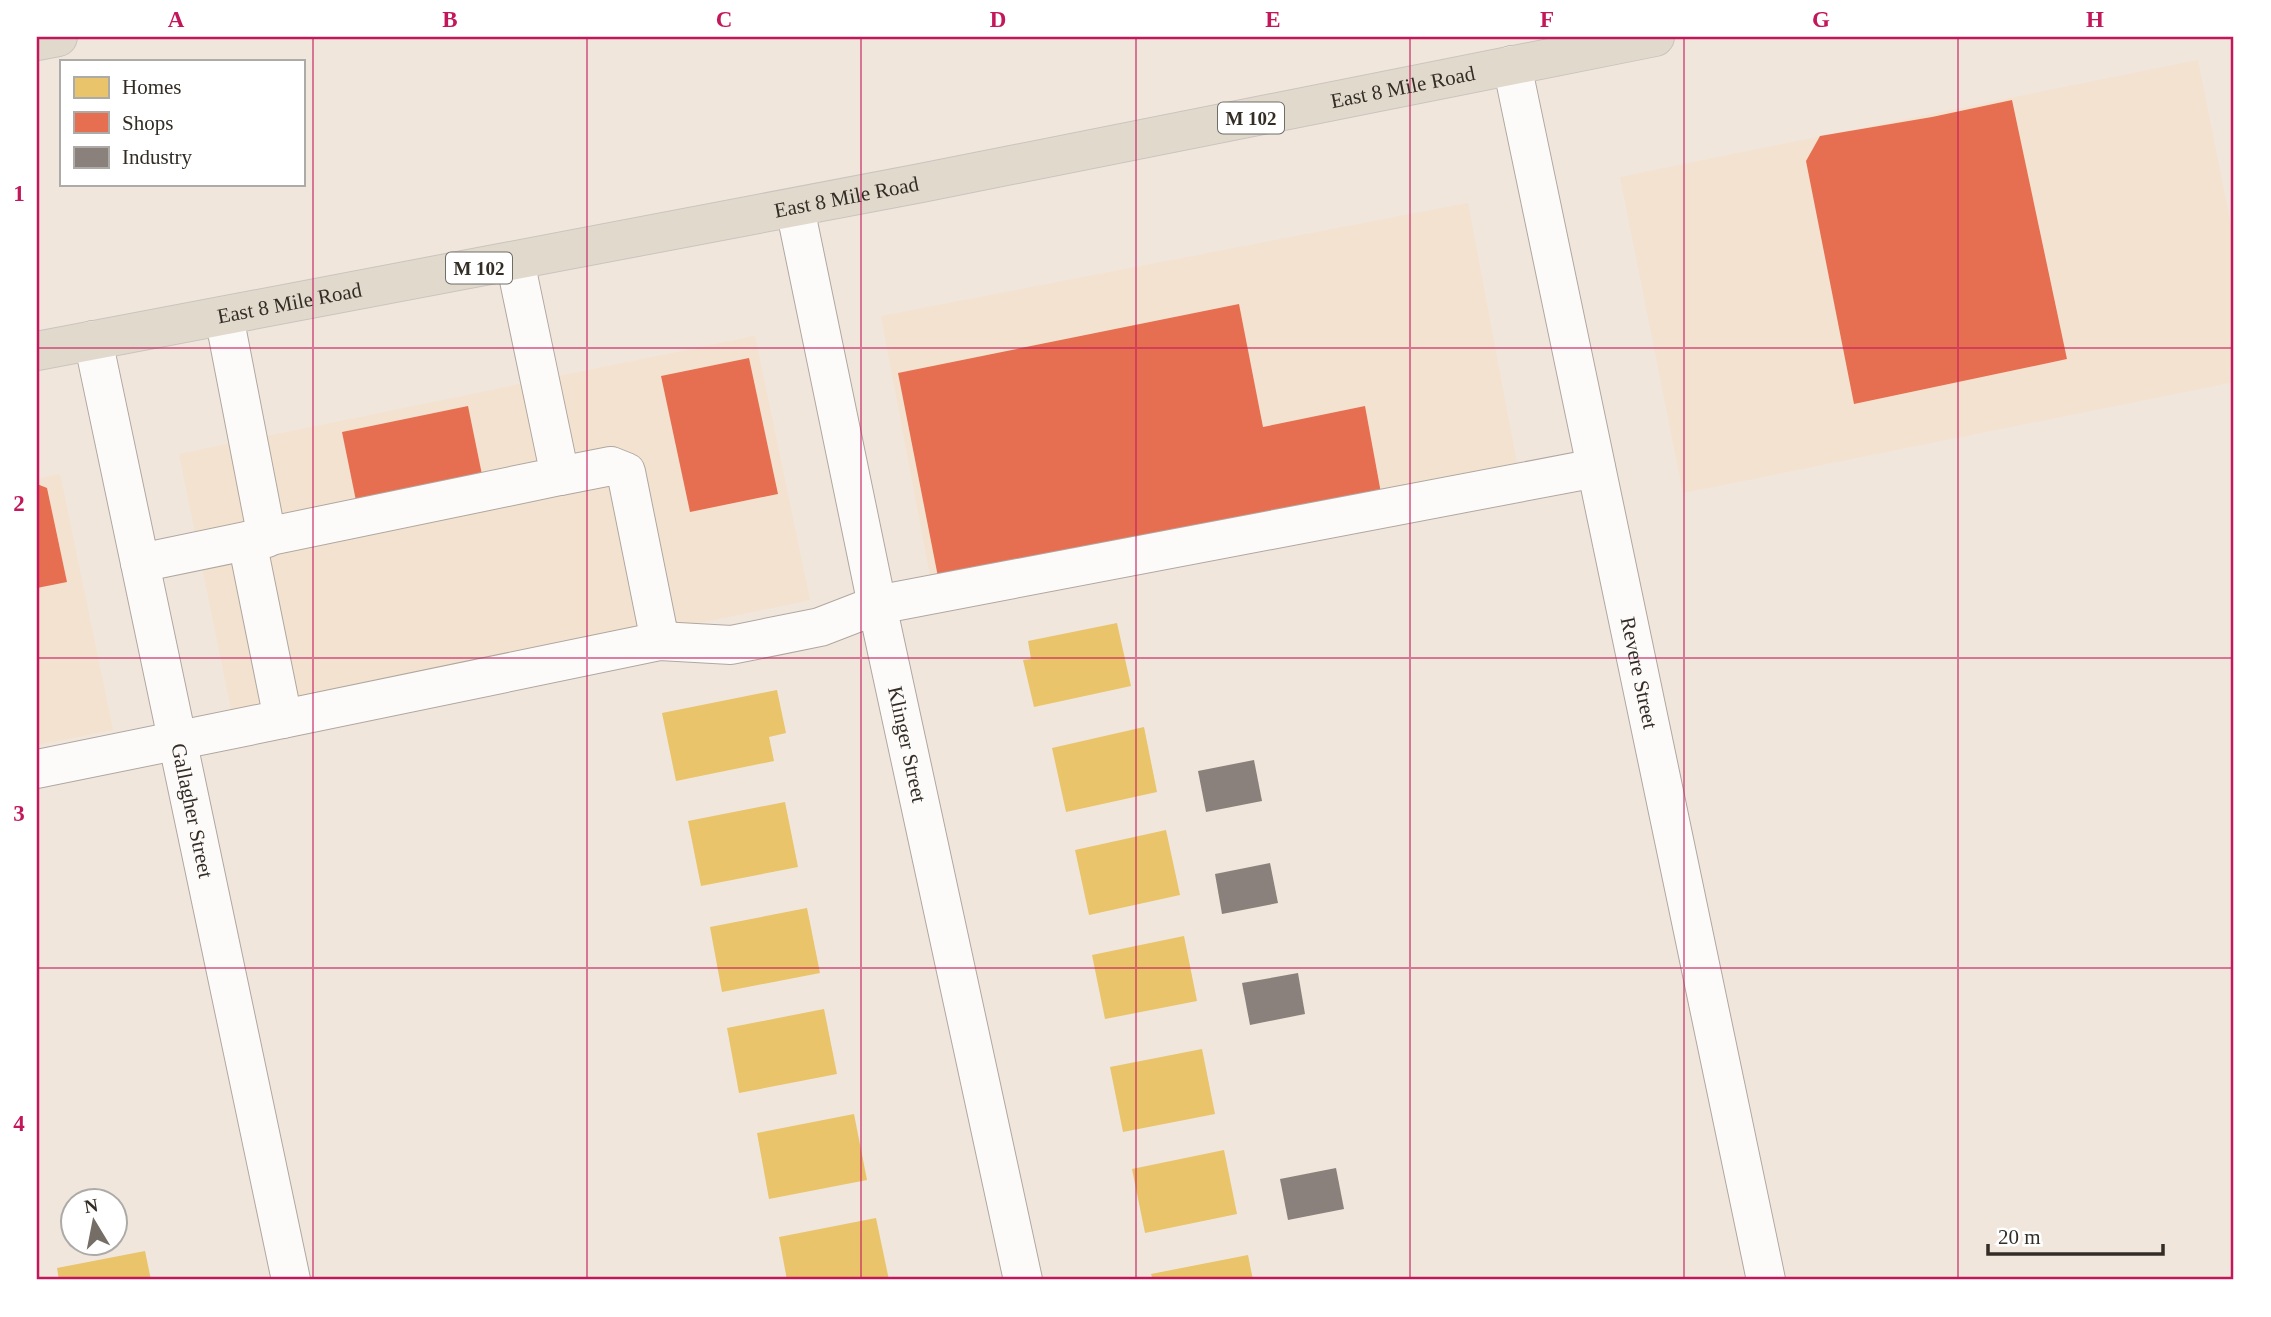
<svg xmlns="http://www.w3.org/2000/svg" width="2271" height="1317" font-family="'Times New Roman',serif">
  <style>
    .built { fill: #f3e2cf }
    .homes { fill: #e9c46a }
    .shops { fill: #e76f51 }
    .industry { fill: #8a817c }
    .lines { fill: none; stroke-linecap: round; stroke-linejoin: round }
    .minor-casing { stroke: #afa7a0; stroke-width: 40 }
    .highway-casing { stroke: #c9c4bf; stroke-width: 40 }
    .minor { stroke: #fdfbfa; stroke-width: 38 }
    .highway { stroke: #e1dacc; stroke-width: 38 }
    .grid { fill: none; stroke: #c2185b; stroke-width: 2; stroke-opacity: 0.55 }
    .labels { text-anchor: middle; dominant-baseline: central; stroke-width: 7; stroke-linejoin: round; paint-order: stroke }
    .shield { fill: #fff; stroke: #706c67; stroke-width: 2 }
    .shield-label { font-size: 19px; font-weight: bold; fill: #332d26 }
    .street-label { font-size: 21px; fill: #332d26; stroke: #fff }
    .neatline { fill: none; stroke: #c2185b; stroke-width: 2.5 }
    .grid-label { font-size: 23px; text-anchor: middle; font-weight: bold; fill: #c2185b }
  </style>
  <rect width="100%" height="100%" fill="#f0e6dc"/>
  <!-- built -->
  <g class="built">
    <polygon points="2198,60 2234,240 2234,382 1683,493 1620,177"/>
    <polygon points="1468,203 1518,469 931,581 881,316"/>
    <polygon points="755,336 810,600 233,719 179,454"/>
    <polygon points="60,474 113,730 37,745 37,479"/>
  </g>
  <!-- homes -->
  <g class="homes">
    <polygon points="1117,623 1131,686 1034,707 1023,660 1031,659 1028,641"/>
    <polygon points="777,690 786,733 769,737 774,761 676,781 662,713"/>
    <polygon points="1144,727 1157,792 1066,812 1052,748"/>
    <polygon points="785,802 798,867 701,886 688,821"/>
    <polygon points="1166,830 1180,895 1089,915 1075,850"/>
    <polygon points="807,908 820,973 722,992 710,927"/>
    <polygon points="1184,936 1197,1001 1105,1019 1092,955"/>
    <polygon points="824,1009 837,1074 739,1093 727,1028"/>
    <polygon points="1202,1049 1215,1114 1123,1132 1110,1067"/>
    <polygon points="854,1114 867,1180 769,1199 757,1133"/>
    <polygon points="1224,1150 1237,1214 1145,1233 1132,1169"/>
    <polygon points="876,1218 889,1280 787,1280 779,1237"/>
    <polygon points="145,1251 151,1280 59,1280 57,1268"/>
    <polygon points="1248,1255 1253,1280 1153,1280 1151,1274"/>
  </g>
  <!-- shops -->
  <g class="shops">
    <polygon points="2012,100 2067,359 1854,404 1806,161 1820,136 1932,117"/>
    <polygon points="1239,304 1263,427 1365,406 1381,493 939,582 898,373"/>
    <polygon points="749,358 778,494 690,512 661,376"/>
    <polygon points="468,406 489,509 363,535 342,432"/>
    <polygon points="37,484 47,488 67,582 37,588"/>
  </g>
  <!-- industry -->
  <g class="industry">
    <polygon points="1254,760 1262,801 1206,812 1198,771"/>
    <polygon points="1270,863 1278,903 1222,914 1215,874"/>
    <polygon points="1298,973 1305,1014 1250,1025 1242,983"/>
    <polygon points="1336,1168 1344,1209 1288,1220 1280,1179"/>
  </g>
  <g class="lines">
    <!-- minor casing -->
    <g class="minor-casing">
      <g id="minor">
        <path id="s1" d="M1512 65 1766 1280"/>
        <path id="s2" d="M795 208 877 605 1023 1280"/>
        <polyline points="224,316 267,538"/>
        <path id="s3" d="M93 340 291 1280"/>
        <polyline points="560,476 611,466 626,472 660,641"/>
        <polyline points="140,563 560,476 515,261"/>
        <polyline points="283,719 660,641 731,645 820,627 877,605 1596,468"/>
        <polyline points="37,769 283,719 247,541"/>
      </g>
    </g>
    <!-- highway casing -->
    <g class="highway-casing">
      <g id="highway">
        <polyline points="37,41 58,37"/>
        <path id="s4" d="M37 351 921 183 1655 37"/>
      </g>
    </g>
    <!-- minor -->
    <use href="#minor" class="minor"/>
    <!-- highway -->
    <use href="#highway" class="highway"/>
  </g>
  <!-- grid -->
  <path class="grid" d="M313 37V1280M587 37V1280M861 37V1280M1136 37V1280M1410 37V1280M1684 37V1280M1958 37V1280M37 348H2234M37 658H2234M37 968H2234"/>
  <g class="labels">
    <!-- shield labels -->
    <g class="shield">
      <rect x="1218" y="102.5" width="66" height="31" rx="5"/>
      <rect x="446" y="252.5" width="66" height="31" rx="5"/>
    </g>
    <g class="shield-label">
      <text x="1251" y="118">M 102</text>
      <text x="479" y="268">M 102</text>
    </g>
    <!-- street labels -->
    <g class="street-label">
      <text stroke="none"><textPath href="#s4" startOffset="1391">East 8 Mile Road</textPath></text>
      <text stroke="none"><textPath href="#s4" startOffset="824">East 8 Mile Road</textPath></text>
      <text stroke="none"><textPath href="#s4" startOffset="257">East 8 Mile Road</textPath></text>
      <text stroke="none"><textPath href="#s1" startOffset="621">Revere Street</textPath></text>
      <text stroke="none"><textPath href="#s2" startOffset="548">Klinger Street</textPath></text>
      <text stroke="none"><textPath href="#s3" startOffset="481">Gallagher Street</textPath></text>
    </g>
  </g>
  <!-- border -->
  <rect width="2271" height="1317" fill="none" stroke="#ffffff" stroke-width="77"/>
  <!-- legend -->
  <rect x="60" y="60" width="245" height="126" fill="#ffffff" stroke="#adaba8" stroke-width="2"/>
  <rect x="74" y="77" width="35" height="21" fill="#e9c46a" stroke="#adaba8" stroke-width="2"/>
  <text x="122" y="94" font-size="21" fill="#332d26">Homes</text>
  <rect x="74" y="112" width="35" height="21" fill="#e76f51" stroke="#adaba8" stroke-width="2"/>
  <text x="122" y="130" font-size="21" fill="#332d26">Shops</text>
  <rect x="74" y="147" width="35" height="21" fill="#8a817c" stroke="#adaba8" stroke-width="2"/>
  <text x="122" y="164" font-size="21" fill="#332d26">Industry</text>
  <!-- north arrow -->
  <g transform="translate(94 1222) rotate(350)"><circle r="33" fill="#ffffff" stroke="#adaba8" stroke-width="2"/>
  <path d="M0-5L12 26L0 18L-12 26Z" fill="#756e66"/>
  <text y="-10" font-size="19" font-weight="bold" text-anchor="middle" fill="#332d26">N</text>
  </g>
  <!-- scale -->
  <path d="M1988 1244v10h175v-10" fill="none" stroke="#332d26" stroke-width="3.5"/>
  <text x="1998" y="1244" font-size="21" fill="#332d26" stroke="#ffffff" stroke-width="5" paint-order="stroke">20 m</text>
  <rect x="38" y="38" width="2194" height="1240" class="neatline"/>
  <g class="grid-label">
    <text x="176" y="27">A</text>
    <text x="450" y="27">B</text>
    <text x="724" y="27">C</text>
    <text x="998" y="27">D</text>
    <text x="1273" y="27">E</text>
    <text x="1547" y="27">F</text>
    <text x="1821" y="27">G</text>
    <text x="2095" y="27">H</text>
    <text x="19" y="201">1</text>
    <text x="19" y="511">2</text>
    <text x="19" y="821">3</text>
    <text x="19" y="1131">4</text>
  </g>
</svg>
